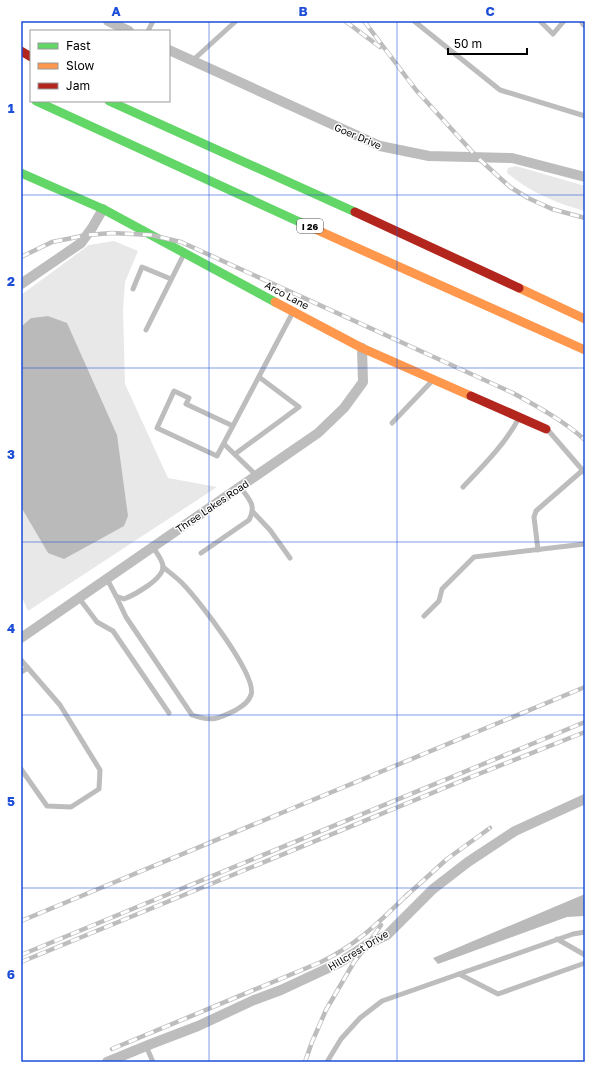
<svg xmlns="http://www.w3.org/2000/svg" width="606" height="1083" font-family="'Golos Text',sans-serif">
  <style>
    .green { fill: #e8e8e8 }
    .water { fill: #bababa }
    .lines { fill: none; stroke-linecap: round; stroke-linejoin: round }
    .lane { stroke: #bdbdbd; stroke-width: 5 }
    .street { stroke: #bdbdbd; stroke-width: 10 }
    .fast { stroke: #63d668; stroke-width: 9 }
    .slow { stroke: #ff974d; stroke-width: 9 }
    .jam { stroke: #b3261e; stroke-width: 9 }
    .rail-casing { stroke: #bdbdbd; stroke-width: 4.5 }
    .rail { stroke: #fff; stroke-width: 3; stroke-dasharray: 9; stroke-linecap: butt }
    .grid { fill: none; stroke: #1d4ed8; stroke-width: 1; stroke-opacity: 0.55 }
    .labels { text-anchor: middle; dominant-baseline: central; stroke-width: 3; stroke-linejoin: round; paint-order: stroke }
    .shield { fill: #fff; stroke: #4c4c4c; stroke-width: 1 }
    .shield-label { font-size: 9px; font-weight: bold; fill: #000 }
    .street-label { font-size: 10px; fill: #000; stroke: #fff }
    .neatline { fill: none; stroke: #1d4ed8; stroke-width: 1.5 }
    .grid-label { font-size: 13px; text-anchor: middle; font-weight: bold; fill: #1d4ed8 }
  </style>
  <rect width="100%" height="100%" fill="#fff"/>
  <!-- green -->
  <g class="green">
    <path d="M516 166 585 186V211C557 204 528 191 507 173L508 168Z"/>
    <polygon points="114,241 138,251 125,282 123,310 125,384 168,478 217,487 28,611 21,595 21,507 48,553 67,324 48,316 31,318 21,327 21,295 89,245"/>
  </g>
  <!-- water -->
  <g class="water">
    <polygon points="48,316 67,323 117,435 128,516 124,526 64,559 48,553 21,507 21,327 31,318"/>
    <polygon points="585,894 585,916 567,917 438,964 433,958"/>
  </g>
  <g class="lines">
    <!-- lane -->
    <g class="lane">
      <polyline points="414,21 500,90 585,116"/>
      <polyline points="540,21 553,34 564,21"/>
      <polyline points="148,31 153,21"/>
      <polyline points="192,61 236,21"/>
      <polyline points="133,289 142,267 171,279"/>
      <polyline points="146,330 184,254"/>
      <polyline points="392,423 433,380"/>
      <polyline points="233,426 186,404 189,398 174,391 157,428 217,456 293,312"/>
      <polyline points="547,429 585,473"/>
      <polyline points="224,444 257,476"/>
      <polyline points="235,454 299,407 259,377"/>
      <path d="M463 487C484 465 505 444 519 418"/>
      <polyline points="253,512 270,530 290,558"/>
      <polyline points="538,550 534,517 536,511 583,470"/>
      <path d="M201 553 249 520C257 505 249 499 240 487"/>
      <path d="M107 579 116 596 124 599C134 595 164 579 163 566 162 559 156 552 153 547"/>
      <path d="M116 596 126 617 192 715C212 722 218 719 236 710 242 706 248 703 251 695 258 676 197 598 182 583 176 577 169 572 163 567"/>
      <polyline points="79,598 97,622 113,631 169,713"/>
      <polyline points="424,616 439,601 442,589 474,557 585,544"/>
      <polyline points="21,660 60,705 100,770 99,789 71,807 47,806 21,769"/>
      <polyline points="21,672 28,668"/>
      <polyline points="557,939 585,955"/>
      <polyline points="459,974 498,994 585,963"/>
      <polyline points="146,1046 153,1062"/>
      <polyline points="327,1062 341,1039 360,1018 382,1001 573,934 585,932"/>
    </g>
    <!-- street -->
    <g class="street">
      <polyline points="108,21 129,31"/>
      <polyline points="584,21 585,23"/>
      <polyline points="169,50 380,146 429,156 512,158 585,177"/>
      <polyline points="21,284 81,243 92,228 103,209"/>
      <polyline points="21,638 318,433 344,408 363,382 362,348"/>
      <polyline points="107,1062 151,1044 198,1026 254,1000 281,990 339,963 368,944 387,935 433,889 468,862 515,831 585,799"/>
    </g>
    <!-- fast -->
    <g class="fast">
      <polyline points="36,101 306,225"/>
      <polyline points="109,101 355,212"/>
      <polyline points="21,173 103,209 275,302"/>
    </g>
    <!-- slow -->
    <g class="slow">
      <polyline points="306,225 585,350"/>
      <polyline points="519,288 585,319"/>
      <polyline points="275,302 362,348 471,396"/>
    </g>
    <!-- jam -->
    <g class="jam">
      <polyline points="21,51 31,57"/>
      <polyline points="355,212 519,288"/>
      <polyline points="471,396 546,429"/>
    </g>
    <!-- rail casing -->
    <g class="rail-casing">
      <g id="rail">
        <polyline points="345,21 380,47"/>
        <polyline points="364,21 416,90 477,157 510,187 528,198 552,209 585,218"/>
        <path d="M21 257 52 242 87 235 112 233 151 235 181 242 513 393C538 407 564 421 585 440"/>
        <polyline points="405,897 447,859 490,828"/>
        <polyline points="21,921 585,687"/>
        <polyline points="21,955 585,722"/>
        <polyline points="21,962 471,777 585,732"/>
        <path d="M112 1049 321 962C358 944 379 922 408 894"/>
        <polyline points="305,1062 312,1042 326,1010 354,962 368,944 381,925"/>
      </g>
    </g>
    <!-- rail -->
    <use href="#rail" class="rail"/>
  </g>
  <!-- grid -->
  <path class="grid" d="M209 21V1062M397 21V1062M21 195H585M21 368H585M21 542H585M21 715H585M21 888H585"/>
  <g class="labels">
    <!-- shield labels -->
    <rect class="shield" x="297" y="219" width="26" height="14" rx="3"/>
    <g class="shield-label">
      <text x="310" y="226">I 26</text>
    </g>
    <!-- street labels -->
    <g class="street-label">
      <text transform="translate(358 136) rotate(23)">Goer Drive</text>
      <text transform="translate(287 295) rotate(28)">Arco Lane</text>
      <text transform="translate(212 506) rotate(-34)">Three Lakes Road</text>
      <text transform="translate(358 950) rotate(-31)">Hillcrest Drive</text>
    </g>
  </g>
  <!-- border -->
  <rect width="606" height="1083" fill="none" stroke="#ffffff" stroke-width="44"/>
  <!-- legend -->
  <rect x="30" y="30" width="140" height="72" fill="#ffffff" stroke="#999999"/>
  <rect x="38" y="43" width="20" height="6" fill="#63d668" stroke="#999999"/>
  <text x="66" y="50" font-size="12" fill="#000000">Fast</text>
  <rect x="38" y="63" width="20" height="6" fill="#ff974d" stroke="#999999"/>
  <text x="66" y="70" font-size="12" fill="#000000">Slow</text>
  <rect x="38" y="83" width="20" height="6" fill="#b3261e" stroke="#999999"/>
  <text x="66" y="90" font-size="12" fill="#000000">Jam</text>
  <!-- scale -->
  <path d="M448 48v6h79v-6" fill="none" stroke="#000000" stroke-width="2"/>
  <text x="454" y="48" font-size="12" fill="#000000" stroke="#ffffff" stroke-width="3" paint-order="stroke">50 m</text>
  <rect x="22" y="22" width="562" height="1039" class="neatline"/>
  <g class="grid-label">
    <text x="116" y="16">A</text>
    <text x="303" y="16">B</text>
    <text x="490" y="16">C</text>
    <text x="11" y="113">1</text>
    <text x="11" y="286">2</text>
    <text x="11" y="459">3</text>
    <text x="11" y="633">4</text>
    <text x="11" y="806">5</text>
    <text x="11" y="979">6</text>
  </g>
</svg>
